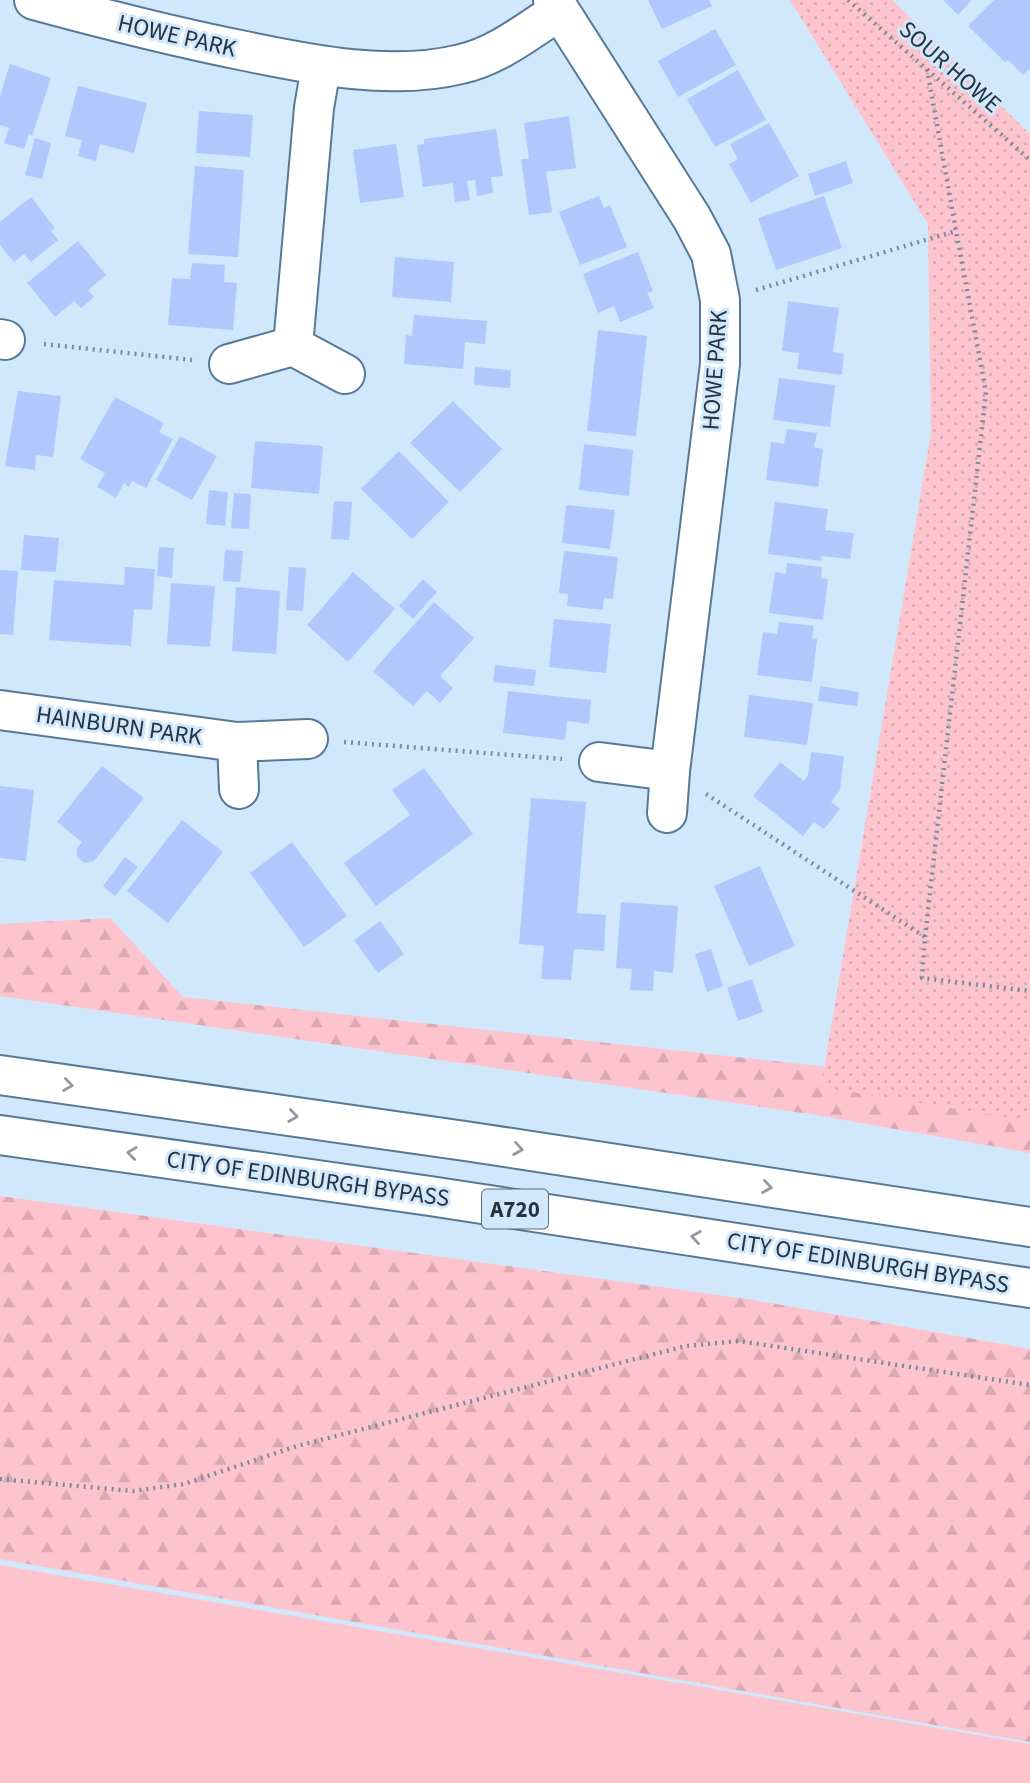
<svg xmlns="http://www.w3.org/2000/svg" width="1030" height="1783" font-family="'Source Sans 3',sans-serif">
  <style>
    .green { fill: #fec4ce }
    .forest { fill: url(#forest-firs) }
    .park { fill: url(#park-dots) }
    .building { fill: #b1c8fe }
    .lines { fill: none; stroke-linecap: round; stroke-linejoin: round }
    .minor-casing { stroke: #577998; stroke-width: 42 }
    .trunk-casing { stroke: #577998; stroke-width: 42 }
    .path { stroke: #798c9d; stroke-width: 4.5; stroke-dasharray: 2 5; stroke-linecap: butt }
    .minor { stroke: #fff; stroke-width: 38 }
    .trunk { stroke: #fff; stroke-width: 38 }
    .oneway { stroke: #9299a0 }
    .labels { text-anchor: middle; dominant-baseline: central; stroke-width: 6; stroke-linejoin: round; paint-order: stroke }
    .shield { fill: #d1e7fc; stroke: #586978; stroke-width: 2 }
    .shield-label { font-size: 23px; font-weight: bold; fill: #243340 }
    .street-label { font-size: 24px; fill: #243340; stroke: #d1e7fc }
  </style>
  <defs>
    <pattern id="forest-firs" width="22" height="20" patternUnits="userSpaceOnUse" patternTransform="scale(1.75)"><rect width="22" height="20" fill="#fec4ce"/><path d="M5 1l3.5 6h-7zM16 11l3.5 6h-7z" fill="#daa9b2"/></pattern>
    <pattern id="park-dots" width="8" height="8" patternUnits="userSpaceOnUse" patternTransform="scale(1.75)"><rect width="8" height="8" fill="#fec4ce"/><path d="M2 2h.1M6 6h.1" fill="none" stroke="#daa9b2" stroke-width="1.8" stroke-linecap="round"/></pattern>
  </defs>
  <rect width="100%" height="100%" fill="#d1e7fc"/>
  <!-- green -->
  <polygon class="green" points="0,1565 1030,1744 1030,1783 0,1783"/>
  <!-- forest -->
  <g class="forest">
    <polygon points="110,918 183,997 977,1083 1030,1053 1030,1153 810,1114 0,996 0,924"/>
    <polygon points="0,1196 754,1300 1030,1349 1030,1742 0,1559"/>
  </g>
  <!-- park -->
  <polygon class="park" points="790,0 892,0 1030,134 1030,1121 821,1087 931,433 928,224"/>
  <!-- building -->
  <g class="building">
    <polygon points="648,0 709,0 712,6 662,29"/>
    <polygon points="943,0 972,0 958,15"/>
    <polygon points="994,0 1030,0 1030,68 1023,75 1008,60 1005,62 968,26"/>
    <polygon points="715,29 736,65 678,97 658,61"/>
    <polygon points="10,64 51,78 32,136 29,134 24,149 4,143 9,128 0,125 0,96"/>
    <polygon points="738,70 766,120 715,147 687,99"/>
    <polygon points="78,86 147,103 134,153 100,144 96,161 78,156 82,140 65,136"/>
    <polygon points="199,111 253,115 250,157 196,153"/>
    <polygon points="569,116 576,168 546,172 552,212 529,215 521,159 529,159 524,123"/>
    <polygon points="769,123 799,176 751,203 729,164 738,159 730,144"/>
    <polygon points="496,129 503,176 491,177 493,193 477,196 475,180 467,181 470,200 455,202 453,183 423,187 417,145 424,144 424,139"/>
    <polygon points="35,138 51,143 42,179 25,175"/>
    <polygon points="396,144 404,197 360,203 353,150"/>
    <polygon points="846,161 853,183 815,196 808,174"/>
    <polygon points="195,166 244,170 238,257 188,254"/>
    <polygon points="599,196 604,208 610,205 627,247 580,265 559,212"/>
    <polygon points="824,196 842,248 776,270 758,218"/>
    <polygon points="31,197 55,228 51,231 58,240 31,262 24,254 14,262 0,245 0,222"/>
    <polygon points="78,241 106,275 88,290 94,297 81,308 74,301 55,317 27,283"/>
    <polygon points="638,252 653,291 647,293 654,308 620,322 614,306 598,313 583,274"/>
    <polygon points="395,257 454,262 451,302 392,297"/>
    <polygon points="192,263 225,265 224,282 237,283 233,330 168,325 172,278 190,279"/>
    <polygon points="788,301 839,308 833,352 844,354 842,375 797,369 799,353 782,351"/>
    <polygon points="414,315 487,321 485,344 465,342 463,369 404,364 406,335 412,336"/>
    <polygon points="598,330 647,336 636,436 587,431"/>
    <polygon points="475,367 511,370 510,388 474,385"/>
    <polygon points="779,378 835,385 830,427 773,420"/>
    <polygon points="18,391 61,396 53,457 36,455 35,470 5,466"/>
    <polygon points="115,397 164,423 159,432 173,439 146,488 132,481 129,487 124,483 116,498 97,487 105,473 80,459"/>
    <polygon points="453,401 502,449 460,492 410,443"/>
    <polygon points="787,429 817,433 814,447 823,449 818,487 766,480 771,442 784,444"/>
    <polygon points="180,436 217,456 192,500 156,480"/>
    <polygon points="255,441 323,446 319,494 251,488"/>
    <polygon points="584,444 633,450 629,496 579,490"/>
    <polygon points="399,451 449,502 412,539 361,489"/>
    <polygon points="209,490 228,492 225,526 206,524"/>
    <polygon points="234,493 251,494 249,529 231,528"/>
    <polygon points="334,501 352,502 349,540 331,539"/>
    <polygon points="775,502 828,509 825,530 854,533 850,559 822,556 821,561 768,554"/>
    <polygon points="566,505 615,510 610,549 562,543"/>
    <polygon points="24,535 59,538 56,572 21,570"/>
    <polygon points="159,547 174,548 172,578 157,576"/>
    <polygon points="225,550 243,551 240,582 223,581"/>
    <polygon points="564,551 618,557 613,599 604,598 603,610 567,606 568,594 559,593"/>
    <polygon points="787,563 822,567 821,578 828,579 823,620 769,613 775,572 786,574"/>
    <polygon points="125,567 155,569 152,610 134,609 131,646 49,640 54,580 124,585"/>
    <polygon points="289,567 306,568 303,611 286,610"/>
    <polygon points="0,570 18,571 13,635 0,634"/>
    <polygon points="353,572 395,609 348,662 307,625"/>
    <polygon points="423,579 437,592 413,619 399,606"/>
    <polygon points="171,583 215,586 210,647 167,644"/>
    <polygon points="236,587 280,591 276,654 232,651"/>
    <polygon points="434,602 474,638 440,676 453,688 440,703 427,691 413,706 373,671"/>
    <polygon points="554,619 611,624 606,673 549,667"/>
    <polygon points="779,622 814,626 812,638 817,639 812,682 757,675 763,632 777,634"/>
    <polygon points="495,665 536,670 534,686 493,682"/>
    <polygon points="820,686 859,692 857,706 818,701"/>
    <polygon points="508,691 591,700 589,724 567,721 565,740 503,733"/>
    <polygon points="749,695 813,703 807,745 744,737"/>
    <polygon points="811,752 844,756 840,790 831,802 840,809 824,829 814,822 803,836 753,796 780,762 804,781 808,775"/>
    <polygon points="102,766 144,798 94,861 85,863 77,857 77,848 82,842 57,822"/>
    <polygon points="424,768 473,834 376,906 344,863 410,815 392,790"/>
    <polygon points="0,786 34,790 26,861 0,858"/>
    <polygon points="531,798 586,802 577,913 606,915 604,951 574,949 571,980 541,979 544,946 519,944"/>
    <polygon points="182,820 223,852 168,923 127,891"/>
    <polygon points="292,842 347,916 304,947 250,873"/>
    <polygon points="125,857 138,867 115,896 103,886"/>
    <polygon points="760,866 795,946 749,966 714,886"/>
    <polygon points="621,902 678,906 673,973 654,971 653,991 630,990 632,969 616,968"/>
    <polygon points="380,921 404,954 378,973 354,940"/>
    <polygon points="711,949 723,986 707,992 695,954"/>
    <polygon points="752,979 763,1012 738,1021 727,988"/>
  </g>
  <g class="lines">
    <!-- minor casing -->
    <g class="minor-casing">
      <g id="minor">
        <path d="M34 0C104 19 174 37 245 51 312 65 393 81 461 64 497 56 528 31 559 11"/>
        <polyline points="553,0 692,218 711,254 720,300 720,364 670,771 667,813"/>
        <polyline points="0,339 5,340"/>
        <polyline points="293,346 314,108 321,67"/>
        <polyline points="229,364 293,346 345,374"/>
        <polyline points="0,710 237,742 308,739"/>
        <polyline points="237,742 239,789"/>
        <polyline points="599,762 670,771"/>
      </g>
    </g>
    <!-- trunk casing -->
    <g class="trunk-casing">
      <g id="trunk">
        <polyline points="0,1075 465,1141 1030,1227"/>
        <polyline points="0,1135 430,1196 1030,1288"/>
      </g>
    </g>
    <!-- path -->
    <g class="path">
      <polyline points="848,0 1030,160"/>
      <polyline points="756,290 956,231 927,69"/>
      <polyline points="44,344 192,360"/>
      <polyline points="344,742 562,759"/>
      <polyline points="706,794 925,937 922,978 1030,991"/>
      <polyline points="925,937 986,392 956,231"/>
      <polyline points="0,1479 133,1491 184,1484 297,1446 686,1346 739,1341 1030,1385"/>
    </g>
    <!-- minor -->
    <use href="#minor" class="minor"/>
    <!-- trunk -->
    <use href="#trunk" class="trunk"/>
  </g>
  <!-- one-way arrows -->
  <defs><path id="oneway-chevron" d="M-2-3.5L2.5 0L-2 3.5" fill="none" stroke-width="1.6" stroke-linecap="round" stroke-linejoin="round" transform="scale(1.75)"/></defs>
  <g class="oneway">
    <use href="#oneway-chevron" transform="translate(68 1085) rotate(8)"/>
    <use href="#oneway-chevron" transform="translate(293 1116) rotate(8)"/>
    <use href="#oneway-chevron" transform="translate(518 1149) rotate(9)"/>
    <use href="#oneway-chevron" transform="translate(132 1153) rotate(-172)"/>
    <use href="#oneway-chevron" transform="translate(767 1187) rotate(9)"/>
    <use href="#oneway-chevron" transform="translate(696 1237) rotate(-171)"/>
  </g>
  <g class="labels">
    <!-- shield labels -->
    <rect class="shield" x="482" y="1189.5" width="66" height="39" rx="5"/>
    <g class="shield-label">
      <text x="515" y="1209">A720</text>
    </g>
    <!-- street labels -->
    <g class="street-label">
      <text transform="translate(177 36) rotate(13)">HOWE PARK</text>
      <text transform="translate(950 67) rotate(41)">SOUR HOWE</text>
      <text transform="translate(715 370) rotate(-86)">HOWE PARK</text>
      <text transform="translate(119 726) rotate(8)">HAINBURN PARK</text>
      <text transform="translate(308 1179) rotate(8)">CITY OF EDINBURGH BYPASS</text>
      <text transform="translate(868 1263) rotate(9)">CITY OF EDINBURGH BYPASS</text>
    </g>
  </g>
</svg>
